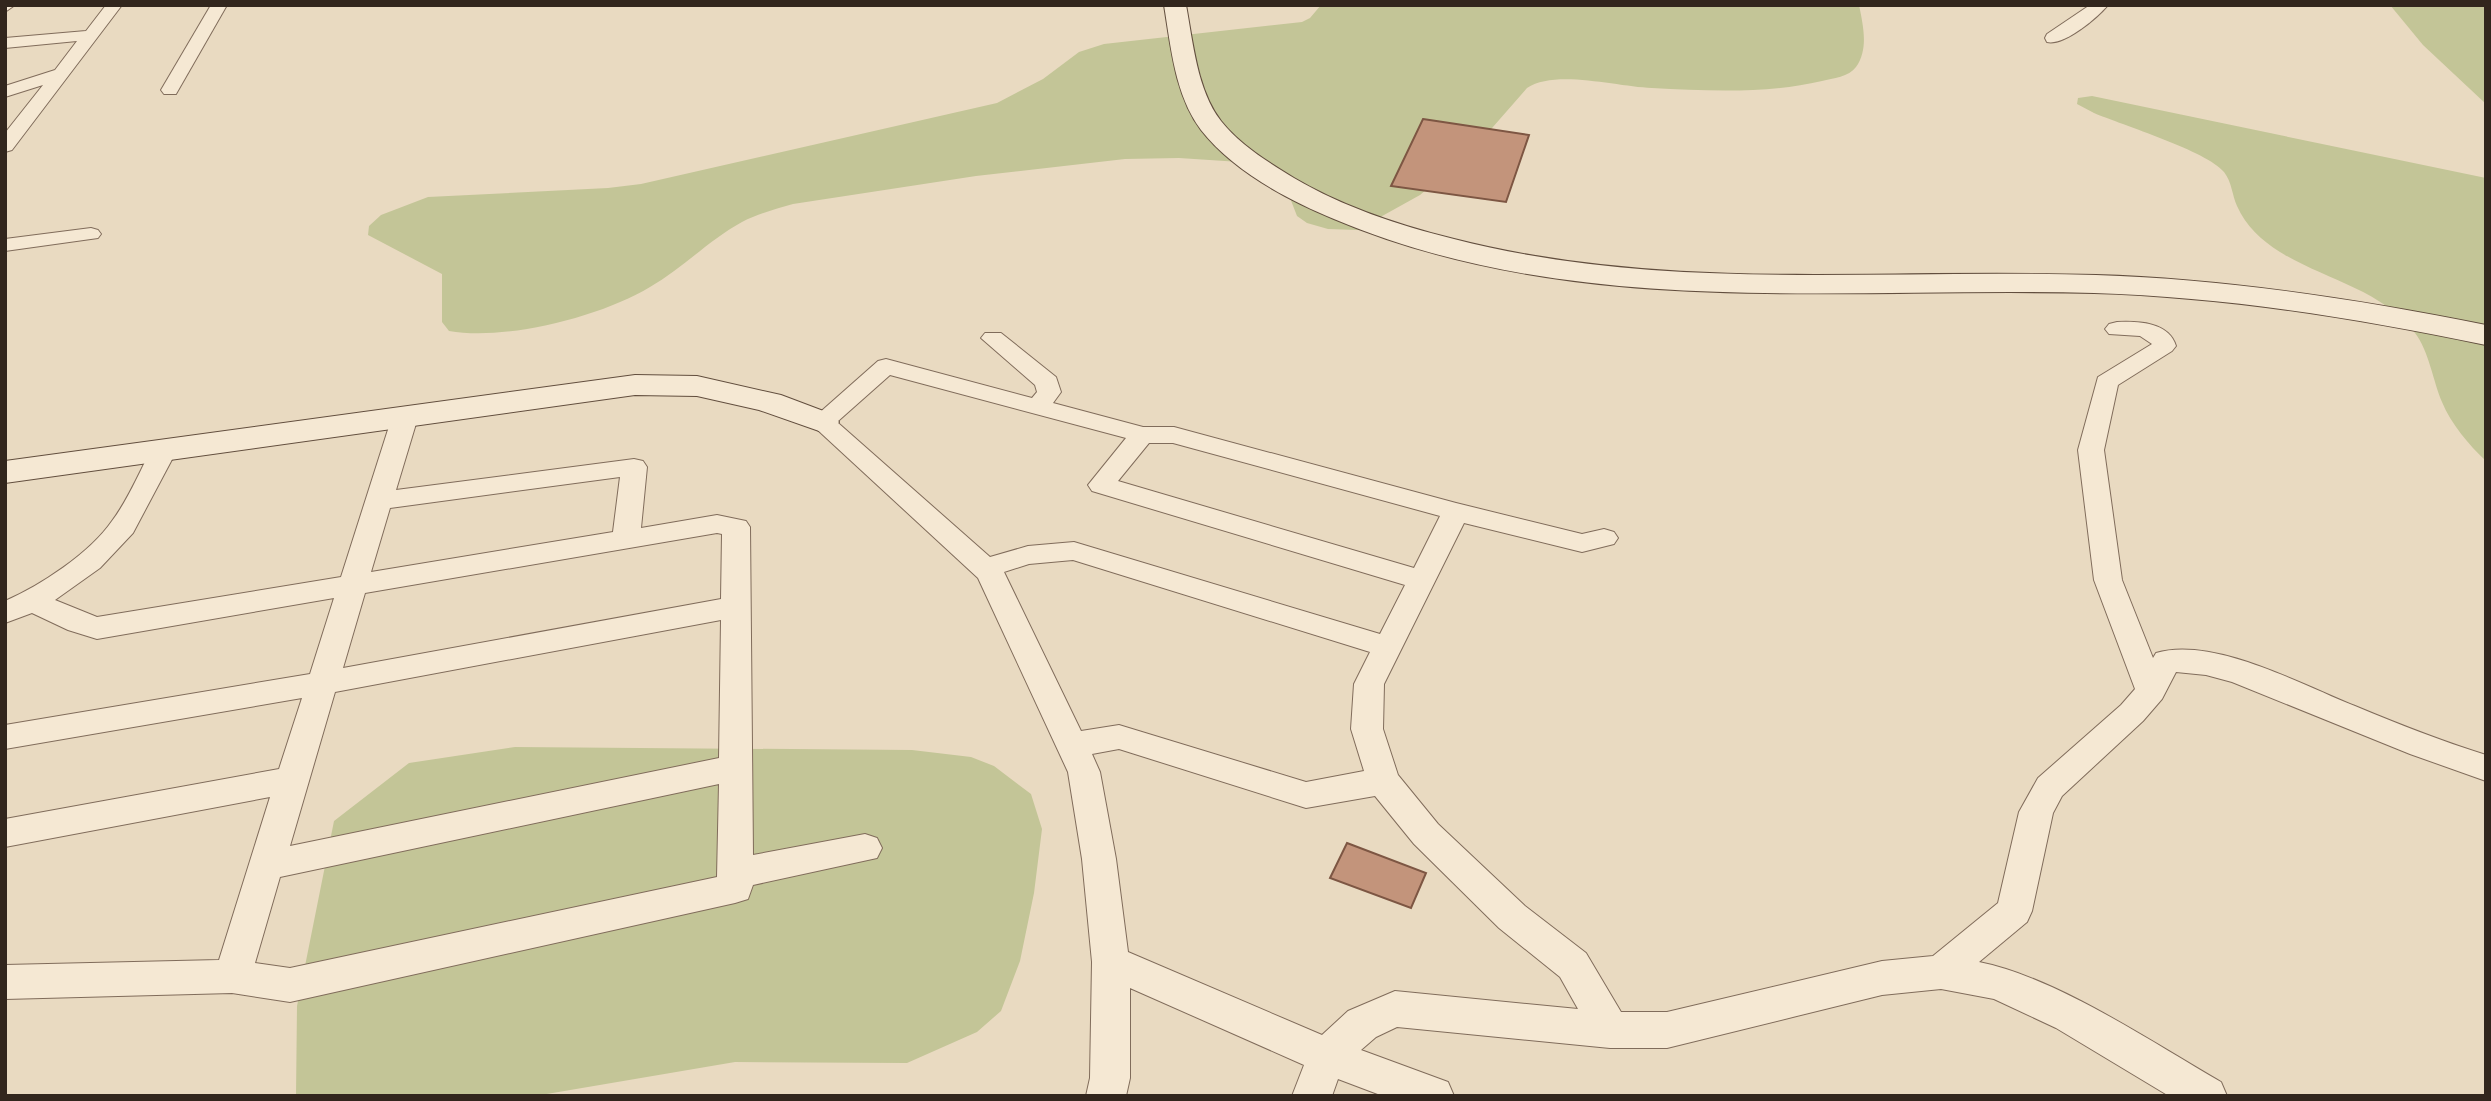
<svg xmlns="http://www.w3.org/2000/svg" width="2491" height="1101" font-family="Lora,serif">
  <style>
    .green { fill: #c3c597 }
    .building { fill: #c3947b; stroke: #7d5643; stroke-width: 2 }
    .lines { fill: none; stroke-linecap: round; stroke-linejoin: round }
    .street-casing { stroke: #806c5b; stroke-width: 2 }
    .secondary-casing { stroke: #624e3e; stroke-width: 2 }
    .street { fill: #f5e8d3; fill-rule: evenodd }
    .secondary { fill: #f5e8d3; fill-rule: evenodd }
  </style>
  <rect width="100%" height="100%" fill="#e9dac1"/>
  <!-- green -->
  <g class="green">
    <path d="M1321 5H1859C1863 25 1869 49 1856 67 1849 77 1833 78 1822 81 1767 94 1708 91 1652 88 1617 87 1556 69 1527 88L1471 152 1420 195 1357 230 1328 229 1307 223 1297 216 1285 185 1240 162 1179 158 1125 159 976 176 793 204C775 209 758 214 742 222 709 240 683 268 650 287 600 317 506 341 449 331L442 322V274L368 235 369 226 381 215 428 197 608 188 641 184 997 103 1043 79 1079 52 1104 44 1302 22 1310 18Z"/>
    <polygon points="2390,5 2486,5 2486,104 2423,45"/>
    <path d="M2092 96 2486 178V461C2469 445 2451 424 2442 402 2433 381 2429 351 2415 333 2381 289 2325 280 2280 252 2261 240 2246 226 2237 206 2232 195 2232 182 2224 172 2207 151 2122 125 2094 113L2077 104 2078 98Z"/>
    <polygon points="515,747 912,750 971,757 994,766 1031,794 1042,829 1034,893 1020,961 1001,1011 977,1032 907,1063 735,1062 535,1096 296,1096 297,1006 334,821 409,763"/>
  </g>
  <!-- building -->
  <g class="building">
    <polygon points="1423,119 1529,135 1506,202 1391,186"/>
    <polygon points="1347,843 1426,873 1411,908 1330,878"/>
  </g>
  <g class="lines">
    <!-- street casing -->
    <g class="street-casing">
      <g id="street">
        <polygon points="5,5 15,5 5,12"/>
        <polygon points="106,5 122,5 12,150 5,152 5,133 43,85 5,97 5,86 55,70 77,41 5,48 5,38 86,31"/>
        <polygon points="211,5 227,5 176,94 164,94 161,90"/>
        <path d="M2090 5H2108C2097 18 2064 46 2047 42L2045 38 2047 34Z"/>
        <polygon points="91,228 98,230 101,234 98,238 5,251 5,239"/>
        <path d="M2117 322C2138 321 2169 322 2176 346L2172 351 2118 385 2104 450 2122 580 2153 658 2156 653C2213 636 2302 685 2355 706 2398 724 2441 741 2486 755V781L2410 754 2232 682 2206 675 2176 672 2162 699 2143 721 2062 796 2053 813 2032 911 2027 922 1979 962C2056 977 2153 1043 2221 1082L2227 1096H2169L2056 1028 1994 999 1941 989 1882 995 1667 1048H1610L1397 1027 1376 1037 1361 1050 1448 1082 1454 1096H1383L1338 1079 1332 1096H1292L1304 1065 1130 988V1078L1126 1096H1086L1090 1078 1092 962 1082 859 1068 772 978 578 809 422 878 361 886 359 1032 398 1037 392 1035 385 981 338 985 333H1001L1056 377 1061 392 1053 403 1143 427H1174L1456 503 1582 534 1604 529 1614 532 1618 538 1614 544 1582 552 1464 523 1384 684 1383 729 1398 775 1438 824 1525 906 1586 953 1621 1012H1667L1882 961 1933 956 1998 903 2019 812 2038 778 2121 705 2135 689 2094 580 2078 450 2098 377 2152 344 2140 336 2109 334 2105 329 2109 324ZM890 375 1126 438 1088 485 1092 491 1405 585 1380 634 1074 542 1028 546 990 557 837 422ZM1149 443H1173L1440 516 1414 568 1118 481ZM1073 560 1370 652 1354 684 1351 729 1364 771 1306 782 1119 725 1081 731 1004 572 1029 564ZM1119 749 1306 808 1375 796 1414 844 1499 928 1560 977 1578 1009 1395 991 1348 1011 1322 1035 1128 952 1116 859 1100 772 1092 754Z"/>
        <path d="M405 409 414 412 418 417 396 490 634 459 643 461 647 467 641 528 717 515 746 521 750 527 753 855 865 834 877 838 882 848 877 858 753 885 748 899 735 903 290 1002 232 993 5 999V965L219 960 270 797 5 847V819L279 769 302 698 5 749V725L310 674 334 598 97 639 68 630 32 613 5 623V601C40 586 90 553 112 521 128 500 139 473 151 450L155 444 164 442 173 444 177 450 133 533 100 568 55 600 97 617 341 577 392 417 396 412ZM620 477 613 532 371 572 390 508ZM717 533 722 534 721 599 343 668 365 593ZM721 620 719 758 290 846 335 692ZM719 784 717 877 290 968 255 963 280 877Z"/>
      </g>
    </g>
    <!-- secondary casing -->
    <g class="secondary-casing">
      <g id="secondary">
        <path d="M1164 5H1186C1193 42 1197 90 1221 121 1239 144 1269 163 1294 178 1343 207 1398 225 1454 239 1665 293 1881 268 2096 275 2227 279 2357 299 2486 325V345C2356 318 2226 297 2094 293 1840 286 1575 321 1334 219 1288 200 1233 171 1201 130 1175 95 1171 48 1164 5Z"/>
        <polygon points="635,375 697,376 781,395 834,415 839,422 834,429 822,432 759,410 697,396 635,395 5,483 5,461"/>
      </g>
    </g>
    <!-- street -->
    <use href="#street" class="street"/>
    <!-- secondary -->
    <use href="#secondary" class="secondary"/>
  </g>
  <!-- border -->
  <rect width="2491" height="1101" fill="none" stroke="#32261d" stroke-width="14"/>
</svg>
